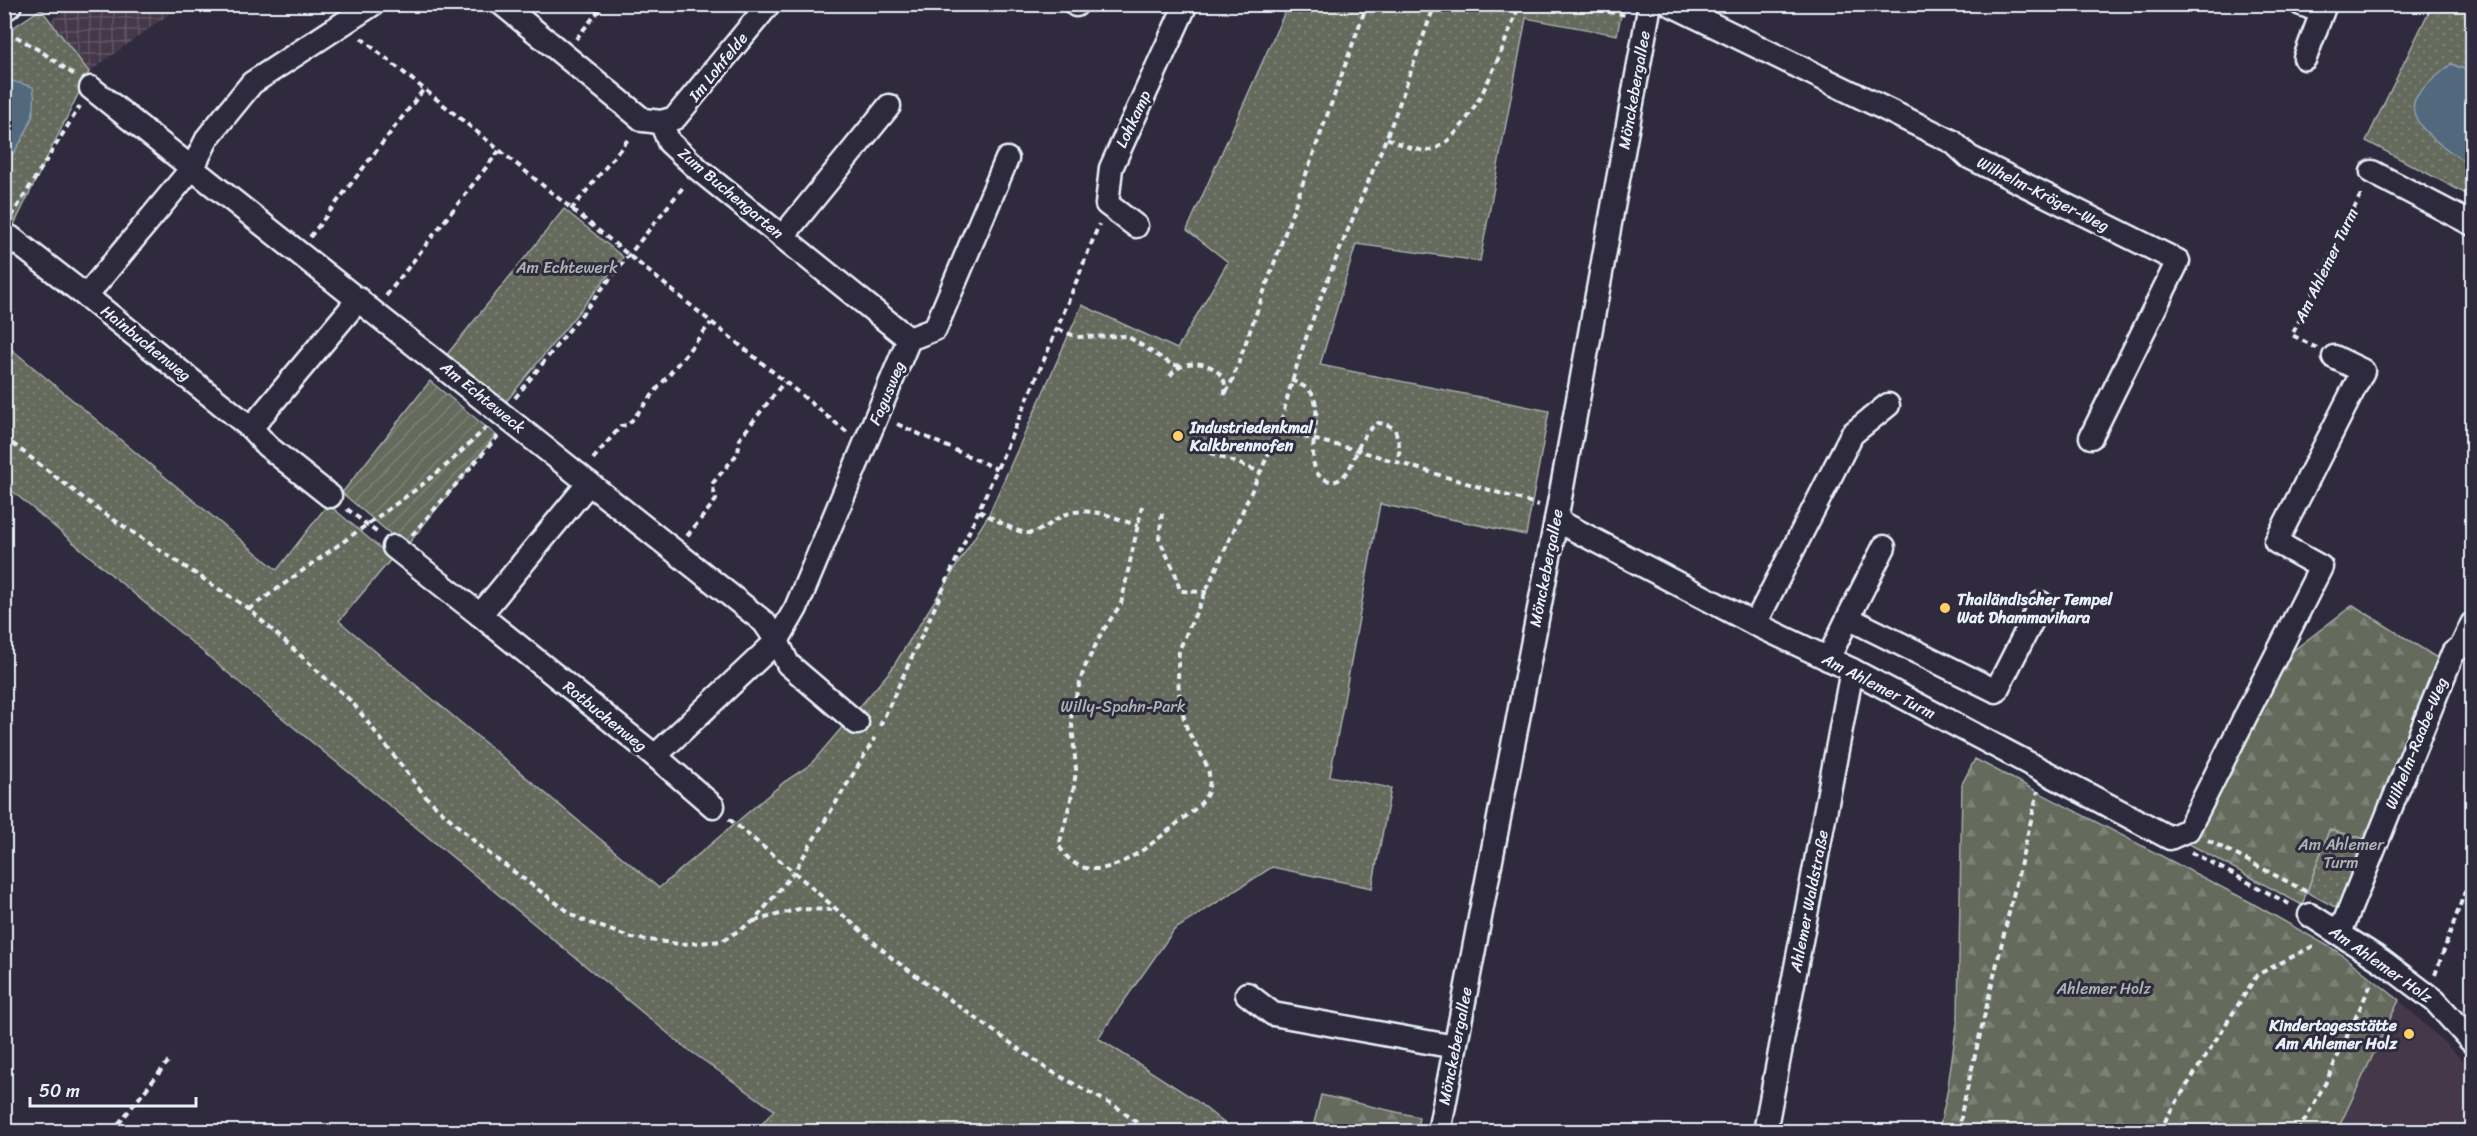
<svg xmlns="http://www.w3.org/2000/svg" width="2477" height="1136" font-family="Sriracha,sans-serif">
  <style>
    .built { fill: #443949 }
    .industrial { fill: url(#industrial-grid) }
    .grass { fill: url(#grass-dots); stroke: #a6aeaa; stroke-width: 1.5 }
    .forest { fill: url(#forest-firs); stroke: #a6aeaa; stroke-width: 1.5 }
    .garden { fill: url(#garden-furrows); stroke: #a6aeaa; stroke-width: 1.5 }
    .water { fill: #51677d; stroke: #8d9eae; stroke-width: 1.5 }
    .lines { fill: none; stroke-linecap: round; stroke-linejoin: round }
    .minor-casing { stroke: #e8f1f8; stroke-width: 27 }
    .major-casing { stroke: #e8f1f8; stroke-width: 33 }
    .path { stroke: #e8f1f8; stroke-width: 4; stroke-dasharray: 6 4.5; stroke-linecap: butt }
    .minor { stroke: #2f2a3d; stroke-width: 22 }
    .major { stroke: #2f2a3d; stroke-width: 28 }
    .poi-dot { fill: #ffd166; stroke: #2f2a3d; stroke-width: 2 }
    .labels { text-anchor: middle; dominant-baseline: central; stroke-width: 6; stroke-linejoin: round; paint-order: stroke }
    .street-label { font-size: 16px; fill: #e8f1f8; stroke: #2f2a3d }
    .park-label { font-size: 16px; fill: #adb5b2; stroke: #2f2a3d }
    .poi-label { font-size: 16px; font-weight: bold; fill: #e8f1f8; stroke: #2f2a3d; text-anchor: start }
  </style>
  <defs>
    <pattern id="industrial-grid" width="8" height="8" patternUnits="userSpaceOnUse" patternTransform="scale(1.5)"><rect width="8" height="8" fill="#443949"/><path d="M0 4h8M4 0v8" fill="none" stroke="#5f5664"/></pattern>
    <pattern id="grass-dots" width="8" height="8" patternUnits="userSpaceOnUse" patternTransform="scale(1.5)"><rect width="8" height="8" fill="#656b5d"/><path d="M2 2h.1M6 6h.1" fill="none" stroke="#7b8175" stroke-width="1.8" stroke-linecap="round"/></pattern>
    <pattern id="forest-firs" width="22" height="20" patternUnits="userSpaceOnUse" patternTransform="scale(1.5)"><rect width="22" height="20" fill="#656b5d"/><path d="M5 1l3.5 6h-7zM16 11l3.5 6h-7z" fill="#7b8175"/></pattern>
    <pattern id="garden-furrows" width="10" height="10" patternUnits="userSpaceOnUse" patternTransform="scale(1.5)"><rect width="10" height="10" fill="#656b5d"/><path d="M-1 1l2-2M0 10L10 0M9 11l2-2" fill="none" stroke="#7b8175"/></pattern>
  </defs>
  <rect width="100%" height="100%" fill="#2f2a3d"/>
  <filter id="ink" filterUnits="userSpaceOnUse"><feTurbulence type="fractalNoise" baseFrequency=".0167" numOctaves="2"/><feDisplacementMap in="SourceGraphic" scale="12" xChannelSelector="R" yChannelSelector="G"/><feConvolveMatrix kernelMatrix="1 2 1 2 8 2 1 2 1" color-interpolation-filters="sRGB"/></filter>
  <g filter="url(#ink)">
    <!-- built -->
    <polygon class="built" points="2399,1000 2472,1069 2472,1131 2337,1132"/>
    <!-- industrial -->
    <polygon class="industrial" points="75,5 182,5 89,72 51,20"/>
    <!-- grass -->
    <g class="grass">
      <polygon points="1288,5 1623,5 1617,35 1526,18 1480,261 1356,244 1320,365 1549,411 1526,535 1380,504 1330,776 1391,788 1372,888 1272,867 1174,930 1098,1038 1194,1099 1234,1131 756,1131 774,1110 686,1048 253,694 5,485 4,343 277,570 328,504 392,558 339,621 659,888 784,782 810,765 891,670 988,516 1082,305 1177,349 1228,262 1187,230"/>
      <polygon points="2432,5 2472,5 2472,72 2451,64 2462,160 2472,166 2472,197 2366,141"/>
      <polygon points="41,9 89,72 5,243 5,33"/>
      <polygon points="564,209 623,257 501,408 445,357"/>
      <polygon points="2329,830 2367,839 2340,910 2307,892"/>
    </g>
    <!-- forest -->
    <g class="forest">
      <polygon points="2353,605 2442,661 2367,839 2329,830 2302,905 2189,844 2290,653"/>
      <polygon points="1975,759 2250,902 2337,951 2399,1000 2337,1131 1939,1131 1947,1093 1958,1016 1962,784"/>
      <polygon points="1321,1095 1419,1117 1417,1131 1312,1131"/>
    </g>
    <!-- garden -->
    <polygon class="garden" points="430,381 496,435 406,547 342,493"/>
    <!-- water -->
    <g class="water">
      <path d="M2451 64 2472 72V166C2454 154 2399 123 2417 96 2425 84 2440 74 2451 64Z"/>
      <path d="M5 79 33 87C40 117 21 142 5 166Z"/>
    </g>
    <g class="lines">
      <!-- minor casing -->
      <g class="minor-casing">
        <g id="minor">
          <polyline points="502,4 643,120 661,122 675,118 769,4"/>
          <polyline points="1075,4 1076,5"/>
          <polyline points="1670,4 1953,142 1969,157 2178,261 2091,437"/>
          <polyline points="2301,4 2322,12"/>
          <polyline points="2305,58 2325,4"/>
          <polyline points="91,88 750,611 764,622 777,641 788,664 857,723"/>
          <polyline points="661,122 669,142 698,169 909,339"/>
          <polyline points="2372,172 2472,224"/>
          <polyline points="1136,226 1107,204 1111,168 1186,4"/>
          <polyline points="783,236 889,106"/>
          <polyline points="10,237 86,296"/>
          <polyline points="359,299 251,428 86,296 193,167 208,137 252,83 373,4"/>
          <polyline points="251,428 267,446 330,496"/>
          <polyline points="589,483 480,615 655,756 777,641 796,608 909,339 935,329 1007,159"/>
          <polyline points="1556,520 1755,624 1852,670 2170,838 2188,830 2321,567 2276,542 2363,371 2334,357"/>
          <polyline points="394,547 480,615"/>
          <polyline points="1848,618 1884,547"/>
          <polyline points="1755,624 1852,434 1888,405"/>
          <polyline points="1828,659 1848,618 1996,691 2041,603"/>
          <polyline points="655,756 713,806"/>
          <polyline points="2310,915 2382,961 2435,1001 2472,1042"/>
          <polyline points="2340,933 2453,653 2462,646 2472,624"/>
          <polyline points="1247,994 1273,1014 1455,1047"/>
          <polyline points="1439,1132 1556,520 1650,4"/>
          <polyline points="1765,1132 1852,670"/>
        </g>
      </g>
      <!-- major casing -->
      <g class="major-casing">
        <polyline id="major" points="4,6 7,4"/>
      </g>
      <!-- path -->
      <g class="path">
        <polyline points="1567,4 1626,15"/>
        <polyline points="7,31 42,52 76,76"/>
        <polyline points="361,38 847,432"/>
        <polyline points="576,39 604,4"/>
        <path d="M1387 138C1399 143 1417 153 1431 150 1471 139 1503 47 1517 11L1526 4"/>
        <polyline points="571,210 630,137"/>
        <polyline points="11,217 80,106"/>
        <polyline points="310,237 424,89"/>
        <polyline points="386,296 499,151"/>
        <polyline points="1058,329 1077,337 1127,336 1171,364 1180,366"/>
        <polyline points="2317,348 2292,335 2362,192"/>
        <path d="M1170 376C1187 351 1234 366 1224 397"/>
        <path d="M1291 380C1299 384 1308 387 1313 395 1325 418 1298 471 1327 480 1331 482 1336 482 1340 479 1353 470 1356 448 1365 435 1368 430 1374 426 1378 423L1386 424 1395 429 1400 448 1397 463"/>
        <polyline points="1226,393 1232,381 1367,4"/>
        <polyline points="515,398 684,186"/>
        <polyline points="897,424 997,469"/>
        <path d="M1279 431C1302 330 1346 237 1385 141 1403 96 1418 50 1435 4"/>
        <polyline points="4,437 99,510 249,609 352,702 426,797 483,849 577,918 632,938 680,944 722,941 754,921 794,872 875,738"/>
        <polyline points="1210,453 1261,472"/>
        <polyline points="593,459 621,426 628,425 711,323"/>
        <path d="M1142 506 1121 604 1102 632 1084 669 1071 713 1076 769 1074 787 1059 846C1089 897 1143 851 1174 826 1184 817 1201 807 1207 794 1218 766 1191 746 1185 722 1178 696 1177 677 1179 650L1279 431 1357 450 1539 505"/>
        <polyline points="347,509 379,534"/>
        <path d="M979 511C992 517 1017 534 1030 533 1042 532 1052 521 1062 516 1085 504 1117 518 1138 526"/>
        <polyline points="1162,513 1159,539 1175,572 1180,591 1207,592"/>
        <polyline points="412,535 498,436"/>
        <polyline points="687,536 716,500 712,484 738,453 740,438 784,382"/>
        <polyline points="249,609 418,488 449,463 487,427"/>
        <path d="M880 726C957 560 1033 394 1099 224"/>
        <polyline points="729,819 794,872 893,959 1047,1069 1118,1108 1149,1132"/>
        <polyline points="2208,840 2307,892"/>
        <polyline points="2191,852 2293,906"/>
        <polyline points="754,921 799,909 835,910"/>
        <polyline points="2435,975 2472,872"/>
        <polyline points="112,1132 171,1058"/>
        <polyline points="1959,1132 1962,1110 2038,791"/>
        <polyline points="2161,1132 2167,1117 2257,975 2317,944"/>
        <polyline points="2298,1132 2326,1082 2372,982"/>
      </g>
      <!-- minor -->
      <use href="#minor" class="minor"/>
      <!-- major -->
      <use href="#major" class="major"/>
    </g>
  </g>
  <!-- markers -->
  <g class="poi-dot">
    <circle cx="1178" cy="436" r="6"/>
    <circle cx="1945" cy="608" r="6"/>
    <circle cx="2409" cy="1034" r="6"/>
  </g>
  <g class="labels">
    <!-- street labels -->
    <g class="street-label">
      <text transform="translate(718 67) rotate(-51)">Im Lohfelde</text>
      <text transform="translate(1634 90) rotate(-80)">Mönckebergallee</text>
      <text transform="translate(1133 119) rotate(-65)">Lohkamp</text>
      <text transform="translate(731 193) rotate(40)">Zum Buchengarten</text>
      <text transform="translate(2043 194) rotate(27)">Wilhelm-Kröger-Weg</text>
      <text transform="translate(2326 265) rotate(-64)">Am Ahlemer Turm</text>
      <text transform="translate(146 343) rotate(39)">Hainbuchenweg</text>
      <text transform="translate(887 393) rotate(-67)">Fagusweg</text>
      <text transform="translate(483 397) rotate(39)">Am Echteweck</text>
      <text transform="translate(1546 568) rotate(-79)">Mönckebergallee</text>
      <text transform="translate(1879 686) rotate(27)">Am Ahlemer Turm</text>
      <text transform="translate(605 716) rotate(39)">Rotbuchenweg</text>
      <text transform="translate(2416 743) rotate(-68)">Wilhelm-Raabe-Weg</text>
      <text transform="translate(1809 901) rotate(-79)">Ahlemer Waldstraße</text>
      <text transform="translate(2381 964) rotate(35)">Am Ahlemer Holz</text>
      <text transform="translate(1455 1046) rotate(-79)">Mönckebergallee</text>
    </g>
    <!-- park labels -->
    <g class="park-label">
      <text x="567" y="267">Am Echtewerk</text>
      <text x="1123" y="706">Willy-Spahn-Park</text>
      <text x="2341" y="844">Am Ahlemer<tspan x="2341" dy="18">Turm</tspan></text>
      <text x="2104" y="988">Ahlemer Holz</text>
    </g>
    <!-- poi labels -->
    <g class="poi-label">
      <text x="1190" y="427">Industriedenkmal<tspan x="1190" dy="18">Kalkbrennofen</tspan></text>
      <text x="1957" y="599">Thailändischer Tempel<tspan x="1957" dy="18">Wat Dhammavihara</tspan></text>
      <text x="2397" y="1025" text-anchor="end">Kindertagesstätte<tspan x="2397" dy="18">Am Ahlemer Holz</tspan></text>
    </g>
  </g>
  <!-- margin -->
  <rect width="2477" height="1136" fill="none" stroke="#2f2a3d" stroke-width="24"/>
  <rect x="12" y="12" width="2453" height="1112" fill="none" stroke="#e8f1f8" stroke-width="2" filter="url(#ink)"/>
  <!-- scale -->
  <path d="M30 1097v9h166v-9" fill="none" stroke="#e8f1f8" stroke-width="3"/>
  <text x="39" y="1097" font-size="18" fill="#e8f1f8" stroke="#2f2a3d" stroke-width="4.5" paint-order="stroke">50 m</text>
</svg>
